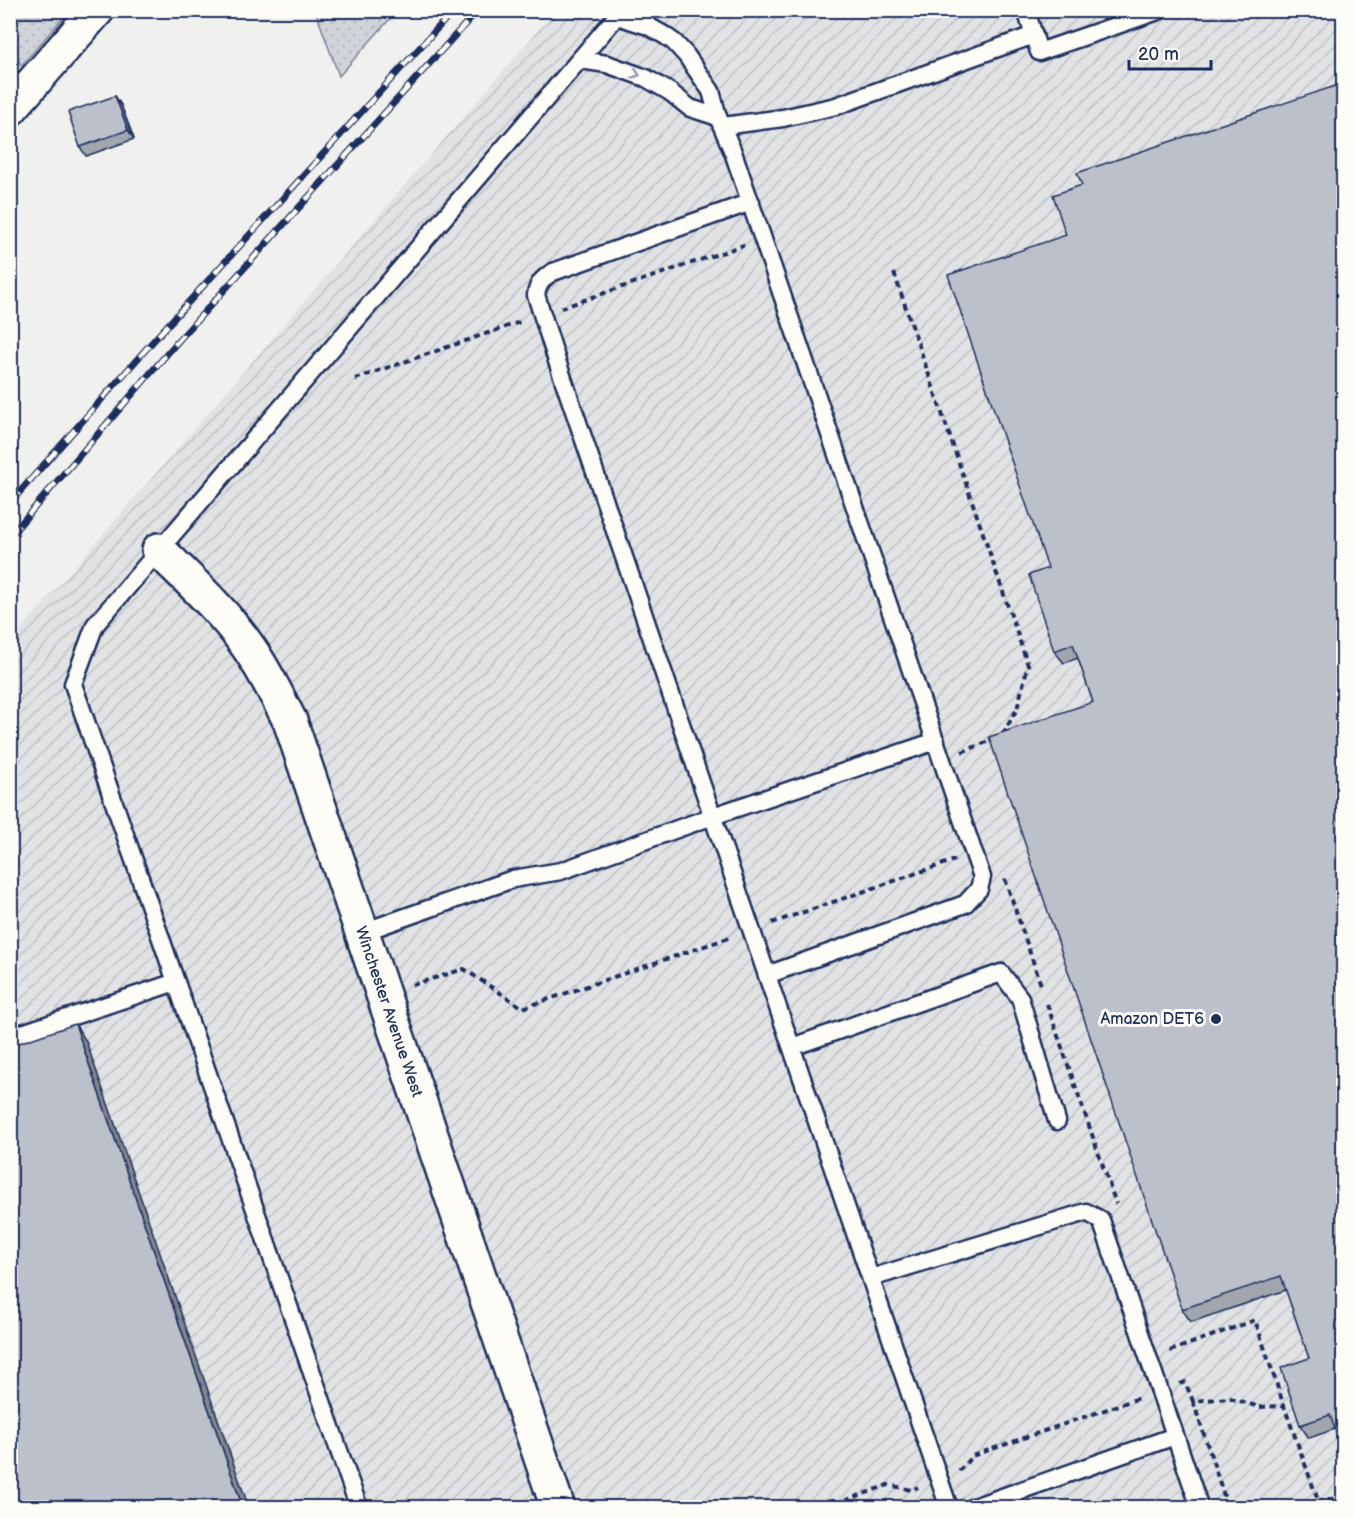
<svg xmlns="http://www.w3.org/2000/svg" width="1354" height="1518" font-family="'Balsamiq Sans',sans-serif">
  <style>
    .industrial { fill: url(#industrial-furrows) }
    .green { fill: url(#green-dots); stroke: #76819b; stroke-width: 1.5 }
    .lines { fill: none; stroke-linecap: round; stroke-linejoin: round }
    .service-casing { stroke: #1b2f5e; stroke-width: 21 }
    .minor-casing { stroke: #1b2f5e; stroke-width: 38 }
    .path { stroke: #1b2f5e; stroke-width: 4; stroke-dasharray: 6 4.5; stroke-linecap: butt }
    .service { stroke: #fdfcf7; stroke-width: 16 }
    .minor { stroke: #fdfcf7; stroke-width: 33 }
    .rail-casing { stroke: #1b2f5e; stroke-width: 7 }
    .rail { stroke: #fdfcf7; stroke-width: 4.5; stroke-dasharray: 14; stroke-linecap: butt }
    .wall { fill: #a1a5ae; stroke: #1b2f5e; stroke-width: 1.5 }
    .shaded-wall { fill: #83868d; stroke: #1b2f5e; stroke-width: 1.5 }
    .building { fill: #bbc0ca; stroke: #1b2f5e; stroke-width: 1.5 }
    .oneway { stroke: #8c96aa }
    .poi-dot { fill: #1b2f5e; stroke: #fdfcf7; stroke-width: 2 }
    .labels { text-anchor: middle; dominant-baseline: central; stroke-width: 6; stroke-linejoin: round; paint-order: stroke }
    .street-label { font-size: 16px; fill: #1b2f5e; stroke: #fdfcf7 }
    .poi-label { font-size: 16px; fill: #1b2f5e; stroke: #fdfcf7; text-anchor: end }
  </style>
  <defs>
    <pattern id="industrial-furrows" width="10" height="10" patternUnits="userSpaceOnUse" patternTransform="scale(1.5)"><rect width="10" height="10" fill="#e0e2e3"/><path d="M-1 1l2-2M0 10L10 0M9 11l2-2" fill="none" stroke="#c0c2c5"/></pattern>
    <pattern id="green-dots" width="8" height="8" patternUnits="userSpaceOnUse" patternTransform="scale(1.5)"><rect width="8" height="8" fill="#d0d3d8"/><path d="M2 2h.1M6 6h.1" fill="none" stroke="#b2b5bc" stroke-width="1.8" stroke-linecap="round"/></pattern>
  </defs>
  <rect width="100%" height="100%" fill="#f0f0ee"/>
  <filter id="ink" filterUnits="userSpaceOnUse"><feTurbulence type="fractalNoise" baseFrequency=".0167" numOctaves="2"/><feDisplacementMap in="SourceGraphic" scale="12" xChannelSelector="R" yChannelSelector="G"/><feConvolveMatrix kernelMatrix="1 2 1 2 8 2 1 2 1" color-interpolation-filters="sRGB"/></filter>
  <g filter="url(#ink)">
    <!-- industrial -->
    <polygon class="industrial" points="555,11 1343,11 1343,1507 11,1508 11,641"/>
    <!-- green -->
    <g class="green">
      <polygon points="315,10 397,10 397,11 339,76"/>
      <polygon points="10,11 11,10 69,11 21,66 11,37"/>
    </g>
    <g class="lines">
      <!-- service casing -->
      <g class="service-casing">
        <g id="service">
          <polyline points="1026,10 1039,52 1161,10"/>
          <polyline points="617,16 648,26 664,35 674,42 686,55 711,91 718,117 733,152 982,877 979,889 965,904 767,975"/>
          <polyline points="580,60 607,64 646,78 670,92 690,108 718,117"/>
          <polyline points="723,126 783,118 836,106 1034,35"/>
          <path d="M751 202 553 272C543 278 538 283 536 295L557 361 949 1508"/>
          <polyline points="363,932 513,879 561,871 713,816 936,741"/>
          <polyline points="176,982 359,1508"/>
          <polyline points="10,1037 176,982 73,684 95,625 622,10"/>
          <polyline points="792,1047 1001,973 1020,998 1057,1121"/>
          <polyline points="871,1278 1086,1212 1101,1220 1200,1508"/>
          <polyline points="971,1508 1175,1436"/>
        </g>
      </g>
      <!-- minor casing -->
      <g class="minor-casing">
        <g id="minor">
          <polyline points="10,109 97,10"/>
          <path id="s1" d="M159 550C188 579 220 608 244 641 262 665 276 694 290 721L558 1508"/>
        </g>
      </g>
      <!-- path -->
      <g class="path">
        <polyline points="894,273 1028,665 1017,709 1003,734"/>
        <polyline points="561,308 744,245"/>
        <polyline points="355,379 523,321"/>
        <polyline points="962,752 994,739"/>
        <polyline points="1005,879 1042,988"/>
        <polyline points="772,923 955,860"/>
        <polyline points="412,985 464,969 523,1008 731,937"/>
        <polyline points="1047,1004 1116,1204"/>
        <polyline points="1170,1351 1255,1320 1284,1406"/>
        <polyline points="1180,1384 1185,1382 1193,1401 1230,1398 1259,1407 1284,1406 1319,1503 1344,1495"/>
        <polyline points="1193,1401 1228,1508"/>
        <polyline points="959,1471 972,1456 1139,1398"/>
        <polyline points="825,1508 888,1485 912,1490 918,1487"/>
      </g>
      <!-- service -->
      <use href="#service" class="service"/>
      <!-- minor -->
      <use href="#minor" class="minor"/>
      <!-- rail casing -->
      <g class="rail-casing">
        <g id="rail">
          <polyline points="10,503 155,339 454,10"/>
          <polyline points="10,536 179,340 478,10"/>
        </g>
      </g>
      <!-- rail -->
      <use href="#rail" class="rail"/>
    </g>
    <!-- wall -->
    <g class="wall">
      <polygon points="1344,83 1335,1429 1309,1438 1300,1425 1309,1358 1286,1290 1191,1322 1182,1309 1093,702 1078,658 1064,663 1054,651 1048,568 1066,235 1082,185"/>
      <polygon points="115,96 121,105 134,139 86,156 80,147"/>
    </g>
    <!-- shaded-wall -->
    <g class="shaded-wall">
      <polygon points="115,96 121,105 134,139 128,130"/>
      <polygon points="75,1024 86,1041 249,1508 243,1508"/>
    </g>
    <!-- building -->
    <g class="building">
      <polygon points="1344,83 1344,1455 1330,1415 1300,1425 1281,1368 1309,1358 1281,1276 1182,1309 989,737 1093,702 1073,644 1054,651 1029,575 1048,568 948,275 1066,235 1053,195 1082,185 1077,173"/>
      <polygon points="115,96 128,130 80,147 68,112"/>
      <polygon points="75,1024 243,1508 10,1508 10,1046"/>
    </g>
    <!-- one-way arrows -->
    <defs><path id="oneway-chevron" d="M-2-3.5L2.5 0L-2 3.5" fill="none" stroke-width="1.6" stroke-linecap="round" stroke-linejoin="round" transform="scale(1.5)"/></defs>
    <use class="oneway" href="#oneway-chevron" transform="translate(636 74) rotate(21)"/>
  </g>
  <!-- markers -->
  <circle class="poi-dot" cx="1216" cy="1019" r="6"/>
  <g class="labels">
    <!-- street labels -->
    <g class="street-label">
      <text stroke="none"><textPath href="#s1" startOffset="524">Winchester Avenue West</textPath></text>
    </g>
    <!-- poi labels -->
    <g class="poi-label">
      <text x="1204" y="1019">Amazon DET6</text>
    </g>
  </g>
  <!-- margin -->
  <rect width="1354" height="1518" fill="none" stroke="#fdfcf7" stroke-width="36"/>
  <rect x="18" y="18" width="1318" height="1482" fill="none" stroke="#1b2f5e" stroke-width="2" filter="url(#ink)"/>
  <!-- scale -->
  <path d="M1129 60v9h82v-9" fill="none" stroke="#1b2f5e" stroke-width="3"/>
  <text x="1138" y="60" font-size="18" fill="#1b2f5e" stroke="#fdfcf7" stroke-width="4.5" paint-order="stroke">20 m</text>
</svg>
